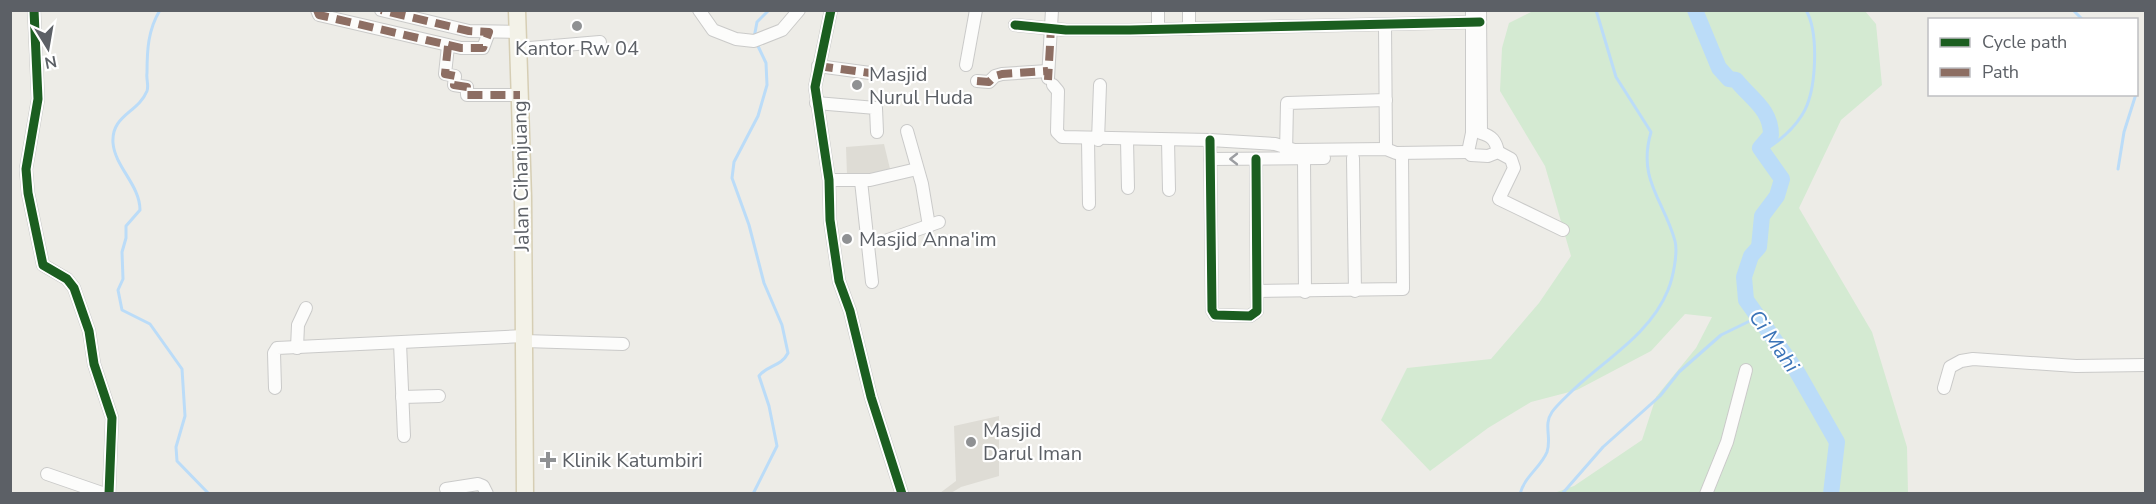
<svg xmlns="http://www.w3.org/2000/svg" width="2156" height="504" font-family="'Nunito Sans',sans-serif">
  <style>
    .education { fill: #dedcd5 }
    .green { fill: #d4ead2 }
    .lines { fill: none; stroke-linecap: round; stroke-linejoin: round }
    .stream { stroke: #bbdcf8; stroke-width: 3 }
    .river { stroke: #bbdcf8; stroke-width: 16 }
    .minor-casing { stroke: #cacac9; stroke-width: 14 }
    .major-casing { stroke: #d6ceb4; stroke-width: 19 }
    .minor { stroke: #fcfcfb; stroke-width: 12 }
    .major { stroke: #f3f2e8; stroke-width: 16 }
    .quiet { stroke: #8d6e63; stroke-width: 8; stroke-dasharray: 15 8; stroke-linecap: butt }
    .cycleway-casing { stroke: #fff; stroke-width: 13 }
    .cycleway { stroke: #1b5e20; stroke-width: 9 }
    .oneway { stroke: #9c9ea2 }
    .poi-dot { fill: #8f9193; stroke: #fff; stroke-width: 2 }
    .labels { text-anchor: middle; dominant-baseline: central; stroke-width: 4.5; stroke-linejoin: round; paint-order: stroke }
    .poi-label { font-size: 20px; fill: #5c6066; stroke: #fff; text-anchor: start }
    .street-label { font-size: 20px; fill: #5c6066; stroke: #fff }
    .water-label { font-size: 21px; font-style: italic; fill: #3b74b8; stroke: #fff }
  </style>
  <rect width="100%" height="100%" fill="#edece7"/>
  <!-- education -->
  <g class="education">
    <polygon points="884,144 891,173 869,177 867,173 847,175 846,147"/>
    <polygon points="999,416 999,476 961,487 951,493 940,493 956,481 954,426"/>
  </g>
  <!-- green -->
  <polygon class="green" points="1535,10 1865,11 1876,24 1882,85 1841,120 1799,208 1872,332 1907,447 1908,493 1554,493 1574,486 1642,440 1656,397 1696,348 1712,317 1685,314 1651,351 1577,390 1531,402 1488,428 1430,471 1381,420 1407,368 1491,359 1539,303 1571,256 1545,166 1500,91 1502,48 1509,23"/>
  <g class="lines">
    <!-- stream -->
    <g class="stream">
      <path d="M160 10C148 30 147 50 147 73 146 79 149 85 147 91 138 113 111 115 113 143 115 167 140 185 140 210L126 226V238L122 252 123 279 118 290 122 310 150 324 182 369 185 416 176 447 177 461 209 494"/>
      <polyline points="2073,10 2083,20"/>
      <polyline points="754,38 757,22 769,10"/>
      <polyline points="2136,84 2136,94"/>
      <path d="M1761 152C1777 143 1792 131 1802 115 1817 92 1819 33 1806 10"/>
      <polyline points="2118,169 2124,132 2136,94"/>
      <path d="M753 494 777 446 769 406 759 376C767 365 781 367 788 353L782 325 764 283 749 225 732 178 734 162 758 116 767 85 766 63 757 44"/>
      <path d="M1520 494C1524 477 1541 467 1547 452 1552 438 1543 425 1552 412 1557 405 1565 398 1571 392 1604 360 1650 335 1668 290 1673 278 1678 253 1675 241 1664 200 1637 180 1651 132L1616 77 1596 10"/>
      <polyline points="1562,494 1603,447 1660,396 1679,372 1721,335 1758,317"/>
    </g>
    <!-- river -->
    <path class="river" d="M1695 10 1719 68 1729 79 1736 80C1751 99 1771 109 1771 135L1760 148 1782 179 1777 196 1762 216 1759 247 1751 256 1744 277 1746 300 1796 370 1837 442 1831 494"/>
    <!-- minor casing -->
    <g class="minor-casing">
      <g id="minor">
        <polyline points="34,10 38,99 26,169 28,193 43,265 67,279 74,288 89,331 94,364 112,418 109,494"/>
        <polyline points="317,10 319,15 461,48 483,48 489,32"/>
        <polyline points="381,10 469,31 517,32"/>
        <polyline points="699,10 713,30 736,39 754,41 782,30 799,10"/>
        <polyline points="831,10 815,87 829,180 830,220 839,281 850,311 871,397 902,494"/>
        <polyline points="1158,10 1158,25"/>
        <polyline points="1472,10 1472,133 1468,152 1471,155 1488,156 1498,152 1511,159 1514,168 1499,199 1563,230"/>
        <path d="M1480 10 1481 133C1492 136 1496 141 1498 152"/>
        <polyline points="1015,25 1066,30 1130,30 1480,22"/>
        <polyline points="1385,25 1386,149"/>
        <polyline points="1189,29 1189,10"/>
        <polyline points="448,46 445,74 455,76 454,85 467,87 467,95 520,95"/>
        <polyline points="518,49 600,42"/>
        <polyline points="966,65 976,10"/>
        <polyline points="818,66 870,73"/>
        <polyline points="1048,78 1052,10"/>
        <polyline points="977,81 989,82 995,76 1002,74 1048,71"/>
        <polyline points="1053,85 1058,91 1057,132 1062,137 1210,140 1275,144 1294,150 1386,149 1396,153 1468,152"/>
        <polyline points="816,103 876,108 877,132"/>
        <polyline points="907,131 922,184 929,226"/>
        <polyline points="1088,140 1089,204"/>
        <polyline points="1098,140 1100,85"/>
        <polyline points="1127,140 1128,188"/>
        <polyline points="1168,140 1169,190"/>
        <polyline points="1210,140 1212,310 1215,315 1250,316 1257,311 1256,159"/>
        <polyline points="1286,154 1287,103 1386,100"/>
        <polyline points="1353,158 1355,291"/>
        <polyline points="1210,159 1324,158"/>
        <polyline points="1304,159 1305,292"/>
        <polyline points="829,180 870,180 917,169"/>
        <polyline points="861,181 872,282"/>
        <polyline points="885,241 939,222"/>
        <polyline points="1257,291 1403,289 1402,153"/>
        <polyline points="524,341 623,344"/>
        <polyline points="400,343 404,436"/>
        <polyline points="297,348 298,325 306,308"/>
        <polyline points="275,388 274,353 277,348 524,336"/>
        <polyline points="1944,388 1950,367 1961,361 1973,359 2076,366 2146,365"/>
        <polyline points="402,397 439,396"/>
        <polyline points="47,474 105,494"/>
        <polyline points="446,489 478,484 483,486 487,494"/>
        <polyline points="1706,494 1727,442 1746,370"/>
      </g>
    </g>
    <!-- major casing -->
    <g class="major-casing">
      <polyline id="major" points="517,10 523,197 525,494"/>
    </g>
    <!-- minor -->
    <use href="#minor" class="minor"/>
    <!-- major -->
    <use href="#major" class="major"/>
    <!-- quiet -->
    <g class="quiet">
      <polyline points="317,10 319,15 461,48 483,48 489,32 469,31 381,10"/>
      <polyline points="1046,27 1051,28 1048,80"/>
      <polyline points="448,46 445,74 455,76 454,85 467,87 467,95 520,95"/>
      <polyline points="818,66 870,73"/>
      <polyline points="977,81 989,82 995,76 1002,74 1048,71"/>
    </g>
    <!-- cycleway casing -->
    <g class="cycleway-casing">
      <g id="cycleway">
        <polyline points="34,10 38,99 26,169 28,193 43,265 67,279 74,288 89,331 94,364 112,418 109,494"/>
        <polyline points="831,10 815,87 829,180 830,220 839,281 850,311 871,397 902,494"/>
        <polyline points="1015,25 1066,30 1130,30 1480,22"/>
        <polyline points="1210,140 1212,310 1215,315 1250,316 1257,311 1256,159"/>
      </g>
    </g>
    <!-- cycleway -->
    <use href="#cycleway" class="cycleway"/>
  </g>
  <!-- one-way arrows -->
  <defs><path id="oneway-chevron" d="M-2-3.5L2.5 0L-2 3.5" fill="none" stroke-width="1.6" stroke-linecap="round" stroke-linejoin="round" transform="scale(1.5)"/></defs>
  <use class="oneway" href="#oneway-chevron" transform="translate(1234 159) rotate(180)"/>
  <!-- markers -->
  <g class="poi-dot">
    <circle cx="577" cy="26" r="6"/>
    <circle cx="857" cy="85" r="6"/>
    <circle cx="847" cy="239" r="6"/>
    <circle cx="971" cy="442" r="6"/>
    <path d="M545 451h6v6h6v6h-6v6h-6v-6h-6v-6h6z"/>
  </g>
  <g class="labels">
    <!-- poi labels -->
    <g class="poi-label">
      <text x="577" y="48" text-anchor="middle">Kantor Rw 04</text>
      <text x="869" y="74">Masjid<tspan x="869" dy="23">Nurul Huda</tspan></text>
      <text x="859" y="239">Masjid Anna'im</text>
      <text x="983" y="430">Masjid<tspan x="983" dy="23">Darul Iman</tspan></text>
      <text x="562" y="460">Klinik Katumbiri</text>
    </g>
    <!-- street labels -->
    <g class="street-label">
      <text transform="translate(521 176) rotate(-91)">Jalan Cihanjuang</text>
    </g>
    <!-- water labels -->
    <g class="water-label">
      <text transform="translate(1774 341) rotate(55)">Ci Mahi</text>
    </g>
  </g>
  <!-- border -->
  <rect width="2156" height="504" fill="none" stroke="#5c6066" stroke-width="24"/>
  <!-- legend -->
  <rect x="1928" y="18" width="210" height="78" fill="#ffffff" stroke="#bebfc2" stroke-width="1.5"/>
  <rect x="1940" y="38" width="30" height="9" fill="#1b5e20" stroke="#bebfc2" stroke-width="1.5"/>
  <text x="1982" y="48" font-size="18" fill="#5c6066">Cycle path</text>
  <rect x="1940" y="68" width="30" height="9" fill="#8d6e63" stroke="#bebfc2" stroke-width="1.5"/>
  <text x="1982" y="78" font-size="18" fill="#5c6066">Path</text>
  <!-- north arrow -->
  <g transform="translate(48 48) rotate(169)" stroke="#ffffff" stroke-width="4.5" paint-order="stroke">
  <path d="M0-4.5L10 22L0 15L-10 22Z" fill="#5c6066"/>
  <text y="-9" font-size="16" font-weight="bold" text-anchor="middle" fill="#5c6066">N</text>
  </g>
</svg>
